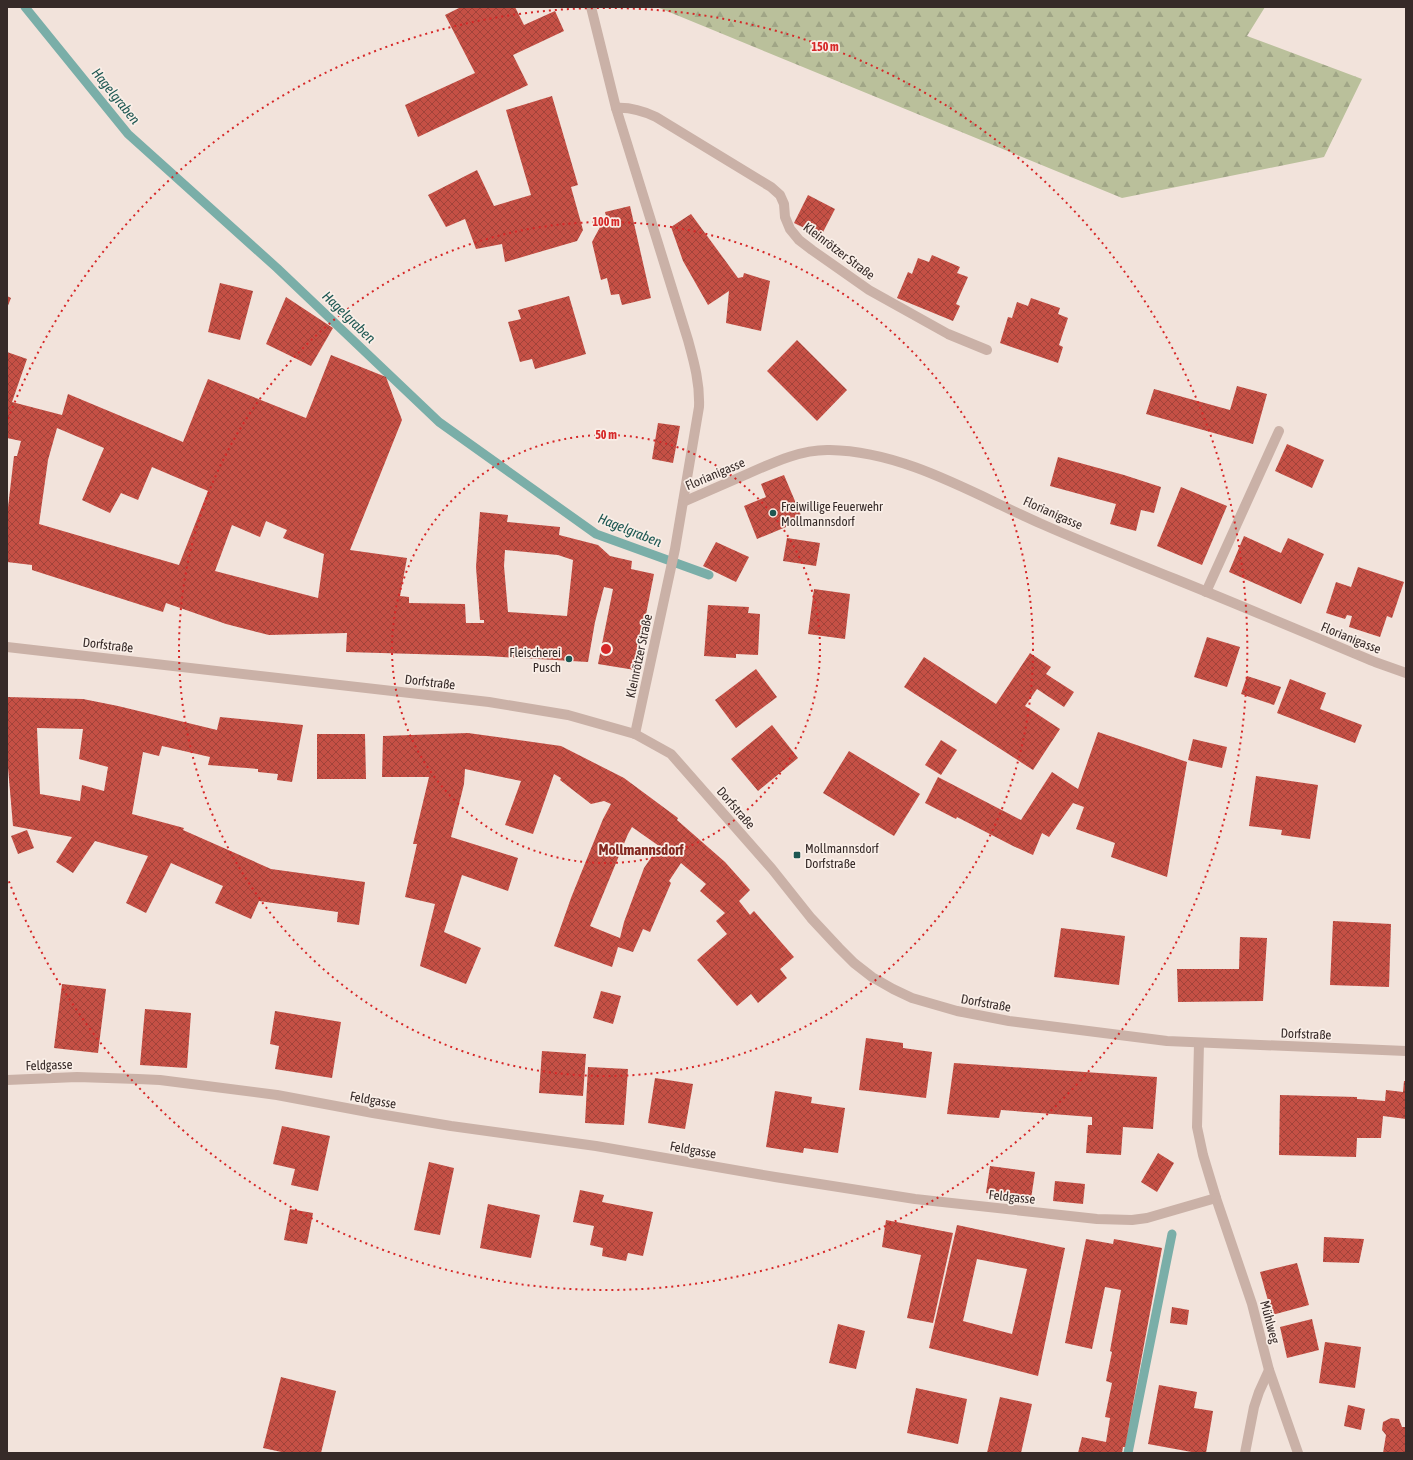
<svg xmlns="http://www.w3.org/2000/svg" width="1413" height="1460" font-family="'Asap Condensed',sans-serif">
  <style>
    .forest { fill: url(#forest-firs) }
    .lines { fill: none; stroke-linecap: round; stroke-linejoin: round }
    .stream { stroke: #7aaea8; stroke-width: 9 }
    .building { fill: url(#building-cross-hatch); fill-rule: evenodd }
    .minor { stroke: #cab1a7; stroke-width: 10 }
    .ring { fill: none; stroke: #d62828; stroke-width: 2; stroke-dasharray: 2 4 }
    .poi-dot { fill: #1d5752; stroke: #f9eee7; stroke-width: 1.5 }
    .labels { text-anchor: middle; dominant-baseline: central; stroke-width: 3.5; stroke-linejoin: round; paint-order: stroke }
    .street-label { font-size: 13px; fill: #362a28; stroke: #f9eee7 }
    .poi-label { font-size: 13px; fill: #362a28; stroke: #f9eee7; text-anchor: start }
    .water-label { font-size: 14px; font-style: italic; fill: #1d5752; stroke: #f9eee7 }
    .quarter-label { font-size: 15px; font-weight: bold; fill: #842921; stroke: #f9eee7 }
    .centre { fill: #d62828; stroke: #f9eee7; stroke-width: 2 }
    .ring-label { font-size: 12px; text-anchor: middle; font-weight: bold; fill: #d62828; stroke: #f9eee7; stroke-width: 3.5; stroke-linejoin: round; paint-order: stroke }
  </style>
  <defs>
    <pattern id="forest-firs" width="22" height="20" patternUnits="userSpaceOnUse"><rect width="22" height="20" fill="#bac09b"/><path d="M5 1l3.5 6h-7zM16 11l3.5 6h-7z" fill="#a0a586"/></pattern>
    <pattern id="building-cross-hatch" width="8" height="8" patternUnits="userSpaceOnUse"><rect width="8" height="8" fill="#c55045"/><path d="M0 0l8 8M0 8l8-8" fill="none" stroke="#a1433a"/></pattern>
  </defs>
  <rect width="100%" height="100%" fill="#f2e3db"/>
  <!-- forest -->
  <polygon class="forest" points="657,7 1265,7 1247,36 1362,79 1324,157 1122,198"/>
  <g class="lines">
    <!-- stream -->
    <g class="stream">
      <polyline points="25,7 128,134 277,268 439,422 596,534 709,575"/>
      <polyline points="1128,1453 1172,1234"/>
    </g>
  </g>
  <!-- building -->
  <g class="building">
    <polygon points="461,7 515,7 524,25 555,11 564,31 513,55 528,85 418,137 405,105 475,73 445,15"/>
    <polygon points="552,96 578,185 571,187 583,230 577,241 505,262 502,244 476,249 465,219 446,227 428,195 477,170 494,206 531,195 506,110"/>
    <polygon points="808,195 835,209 821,236 794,223"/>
    <polygon points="630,206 651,298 622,305 619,294 611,295 607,278 601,280 592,242 606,216 605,212"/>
    <polygon points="691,214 738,278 743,277 744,273 770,281 761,331 726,323 729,291 708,305 683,261 671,227"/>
    <polygon points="932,255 960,267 957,273 968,277 956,304 960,306 953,321 897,298 908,272 912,274 918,258 929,262"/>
    <polygon points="220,283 253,291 240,340 208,332"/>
    <polygon points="7,296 11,298 7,308"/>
    <polygon points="569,296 586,354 535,369 532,359 520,362 508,322 521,319 518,310"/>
    <polygon points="286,297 333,328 311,366 266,344"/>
    <polygon points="1031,298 1060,308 1058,314 1068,318 1059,345 1063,347 1058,363 1000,343 1008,317 1012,318 1017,302 1028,306"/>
    <polygon points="797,340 847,390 817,421 767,371"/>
    <path d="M7 352 27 359 12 402 62 415 68 394 183 442 208 379 306 418 331 355 386 377 402 420 350 550 407 558 400 596 409 597V603L465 604 466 623H484V620H480L476 567 480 512 508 515 507 522 560 527 559 535 598 545 610 556 632 561 631 569 654 574 635 670 598 664 613 589 604 587 595 622 588 662 486 656 346 652 347 633 269 635 226 624 166 603 163 612 32 570V565L7 562V516L14 456H17L21 441 7 438ZM57 428 104 448 82 500 110 513 121 493 138 500 152 467 208 491 179 565 39 524 48 460ZM266 521 287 530 283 538 324 554 318 598 215 571 232 525 260 537ZM505 550 558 555 573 560 567 616 508 612 504 566Z"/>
    <polygon points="1237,386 1267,394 1253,444 1146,414 1154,389 1230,410"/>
    <polygon points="658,423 680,426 673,463 652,459"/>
    <polygon points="1287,444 1324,460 1312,488 1275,471"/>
    <polygon points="1058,457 1124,475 1161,487 1154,513 1141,510 1136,531 1110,524 1116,504 1050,486"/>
    <polygon points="784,475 803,520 757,539 744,506 766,497 761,484"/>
    <polygon points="1181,487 1227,506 1202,565 1157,546"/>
    <polygon points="1244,536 1281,553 1288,538 1324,554 1301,604 1229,572"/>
    <polygon points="787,538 820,543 816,566 783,561"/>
    <polygon points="716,542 749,557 736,582 703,566"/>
    <polygon points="1358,567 1404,582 1392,618 1387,616 1380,637 1349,627 1352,616 1347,615 1345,619 1326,613 1336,582 1351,587"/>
    <polygon points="814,589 850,594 845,639 808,634"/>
    <polygon points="708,605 749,607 748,613 760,614 758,655 736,654 736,658 704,656"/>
    <polygon points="1207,637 1240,647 1227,687 1194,677"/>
    <polygon points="1030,653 1051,667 1046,674 1074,692 1064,707 1037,689 1025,706 1060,729 1033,770 904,687 924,657 996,704"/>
    <polygon points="756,669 777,697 736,728 715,700"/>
    <polygon points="1247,676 1281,687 1274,705 1241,694"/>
    <polygon points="1290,679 1326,693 1320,709 1362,725 1355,743 1277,713"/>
    <path d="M7 697 83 699 118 706 217 730 220 717 303 725 292 782 277 780 278 774 258 772V769L208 765 210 757 162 746 159 756 143 752 132 814 184 828 183 830 271 869 365 882 359 925 337 922 338 912 259 901 251 919 215 903 223 886 171 863 146 913 126 903 148 856 95 841 73 873 56 862 72 837 13 826 7 756ZM37 728 83 729 79 759 108 767 104 791 82 785 80 801 40 794Z"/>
    <polygon points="772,725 798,758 758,791 731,759"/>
    <polygon points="1098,732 1187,762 1167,877 1111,857 1115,843 1076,829 1084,807 1073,803 1049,837 1042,833 1033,855 1013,846 957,817 956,819 925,803 938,777 1021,820 1052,772 1078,789"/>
    <path d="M468 733 561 746 624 778 678 818 677 820 725 862 750 890 739 901 750 915 754 911 794 957 780 969 787 978 758 1003 751 994 737 1006 697 960 727 934 716 921 725 913 700 891 706 884 681 863 669 881 671 883 650 932 643 929 633 952 618 947 612 967 554 946 571 898 603 819 611 804 604 801 591 804 560 780 561 778 554 774 533 834 505 825 521 781 465 769 464 784 451 837 518 858 508 891 462 875 444 932 481 948 466 984 420 966 435 904 405 897 417 844H413L429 777H382L383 736ZM632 827 659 846 644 868 624 922 620 938 590 926 628 834Z"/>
    <polygon points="317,734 365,734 366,779 317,779"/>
    <polygon points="1193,739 1227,747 1222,768 1188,760"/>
    <polygon points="941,740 957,750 941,775 925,765"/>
    <polygon points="849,751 920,794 894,836 823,793"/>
    <polygon points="1256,776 1318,785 1310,839 1281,835 1282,830 1249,826"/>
    <polygon points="27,830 34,848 18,854 11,836"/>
    <polygon points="1333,921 1391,924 1389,987 1330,985"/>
    <polygon points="1061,928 1125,936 1119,985 1054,977"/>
    <polygon points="1240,937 1267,938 1263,1001 1178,1002 1177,969 1239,969"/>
    <polygon points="62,984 106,989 98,1053 54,1048"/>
    <polygon points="601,991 621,996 613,1024 593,1018"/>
    <polygon points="145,1009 191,1013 187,1068 140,1065"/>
    <polygon points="275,1011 341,1022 332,1078 275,1069 279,1046 270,1044"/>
    <polygon points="866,1038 903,1043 903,1048 932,1052 926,1098 859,1090"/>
    <polygon points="542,1051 586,1054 583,1096 539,1093"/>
    <polygon points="954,1063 1157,1077 1153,1129 1123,1127 1121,1155 1086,1153 1088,1125 1092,1125 1092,1117 1001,1110 999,1118 947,1114"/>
    <polygon points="588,1067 628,1069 624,1125 585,1123"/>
    <polygon points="655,1078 693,1084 685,1129 648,1123"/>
    <polygon points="1404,1081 1406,1081 1406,1119 1383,1116 1381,1138 1357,1138 1356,1157 1279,1155 1280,1095 1357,1097 1357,1099 1385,1101 1386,1090 1403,1092"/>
    <polygon points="775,1091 812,1097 811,1103 845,1108 838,1153 804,1148 803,1153 766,1147"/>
    <polygon points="282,1126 330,1136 318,1191 291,1185 295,1169 273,1164"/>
    <polygon points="1158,1153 1174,1163 1157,1192 1141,1182"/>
    <polygon points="429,1162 454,1168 440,1235 414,1230"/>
    <polygon points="990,1166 1035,1172 1031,1199 986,1193"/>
    <polygon points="1055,1181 1085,1184 1083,1204 1053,1201"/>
    <polygon points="580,1190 604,1195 602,1202 653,1212 643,1256 628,1253 626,1261 602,1256 603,1248 590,1245 594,1226 573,1222"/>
    <polygon points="488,1204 540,1215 531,1258 480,1248"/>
    <polygon points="290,1209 313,1213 307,1244 284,1240"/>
    <polygon points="886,1220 953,1233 933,1323 907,1318 921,1255 882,1247"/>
    <path d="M957 1225 1065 1248 1038 1376 929 1348ZM977 1259 1027 1269 1012 1334 963 1321Z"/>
    <polygon points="1324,1237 1364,1239 1359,1263 1323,1262"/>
    <polygon points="1086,1239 1113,1244 1114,1239 1162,1248 1125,1447 1123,1447 1122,1453 1078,1453 1082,1437 1106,1442 1110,1418 1105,1417 1112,1383 1106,1381 1112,1352 1110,1351 1121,1290 1105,1287 1092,1349 1065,1343"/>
    <polygon points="1297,1263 1309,1305 1272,1315 1260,1272"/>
    <polygon points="1172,1307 1189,1310 1187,1325 1170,1323"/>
    <polygon points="1312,1319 1319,1350 1287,1358 1280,1327"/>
    <polygon points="838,1324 865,1331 856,1369 829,1363"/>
    <polygon points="1325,1342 1361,1347 1355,1388 1319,1383"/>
    <polygon points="281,1377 336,1391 321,1453 286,1453 263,1448"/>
    <polygon points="1159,1385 1197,1392 1194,1408 1213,1411 1206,1453 1197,1453 1148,1444"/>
    <polygon points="916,1388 967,1399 958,1444 907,1433"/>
    <polygon points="1000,1397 1032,1404 1021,1453 987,1453"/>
    <polygon points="1348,1405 1365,1409 1361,1430 1344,1426"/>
    <polygon points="1391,1418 1399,1419 1402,1427 1406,1427 1406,1453 1383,1453 1386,1435 1382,1430 1383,1422"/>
  </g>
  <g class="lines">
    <!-- minor -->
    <g class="minor">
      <path d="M591 7 616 108 688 340C694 362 700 383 699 407L675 549 635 734"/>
      <path d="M616 108C630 107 643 111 656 117L771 187 780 195 784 204 785 217 790 229 799 240 812 250 869 290 948 334 987 350"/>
      <path d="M683 502C704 493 724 484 745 475 772 463 801 449 830 450 905 451 977 496 1044 525 1087 544 1131 561 1175 579 1242 606 1308 634 1375 662L1406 673"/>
      <polyline points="1206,592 1279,431"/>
      <polyline points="7,647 489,702 568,715 635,734 671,754 772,869 811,918 839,948 854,963 872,977 893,989 912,998 957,1011 1009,1021 1167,1041 1406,1051"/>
      <polyline points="7,1080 77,1077 138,1079 160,1080 277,1095 373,1113 451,1126 596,1146 775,1177 915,1199 1097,1219 1132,1220 1147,1218 1216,1198 1203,1155 1197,1127 1199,1043"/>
      <polyline points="1216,1198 1252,1304 1269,1370 1298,1453"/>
      <polyline points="1245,1453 1254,1407 1259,1392 1269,1370"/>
    </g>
  </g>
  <!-- distance rings -->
  <g class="ring">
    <circle cx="606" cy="649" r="214"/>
    <circle cx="606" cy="649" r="427"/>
    <path d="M8 419A641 641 0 1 1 8 879"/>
  </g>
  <!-- markers -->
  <g class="poi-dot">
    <circle cx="773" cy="513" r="4"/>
    <circle cx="569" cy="659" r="4"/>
    <rect x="793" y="851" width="8" height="8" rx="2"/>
  </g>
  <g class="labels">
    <!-- street labels -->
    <g class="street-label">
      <text transform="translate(839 251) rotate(37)">Kleinrötzer Straße</text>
      <text transform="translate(715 474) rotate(-23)">Florianigasse</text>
      <text transform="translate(1053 513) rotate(24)">Florianigasse</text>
      <text transform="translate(1351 638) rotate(22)">Florianigasse</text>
      <text transform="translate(108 645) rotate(7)">Dorfstraße</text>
      <text transform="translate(639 656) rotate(-78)">Kleinrötzer Straße</text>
      <text transform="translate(430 682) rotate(7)">Dorfstraße</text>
      <text transform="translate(736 808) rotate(49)">Dorfstraße</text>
      <text transform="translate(986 1003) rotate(10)">Dorfstraße</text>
      <text transform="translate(1306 1034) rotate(2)">Dorfstraße</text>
      <text transform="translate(49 1065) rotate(-2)">Feldgasse</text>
      <text transform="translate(373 1100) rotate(10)">Feldgasse</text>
      <text transform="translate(693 1150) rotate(10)">Feldgasse</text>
      <text transform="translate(1012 1197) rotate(6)">Feldgasse</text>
      <text transform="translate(1270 1322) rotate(75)">Mühlweg</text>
    </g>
    <!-- poi labels -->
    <g class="poi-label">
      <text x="781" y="506">Freiwillige Feuerwehr<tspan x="781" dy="15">Mollmannsdorf</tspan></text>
      <text x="561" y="652" text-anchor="end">Fleischerei<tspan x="561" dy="15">Pusch</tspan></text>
      <text x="805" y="848">Mollmannsdorf<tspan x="805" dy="15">Dorfstraße</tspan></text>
    </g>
    <!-- water labels -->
    <g class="water-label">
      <text transform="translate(116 96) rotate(51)">Hagelgraben</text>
      <text transform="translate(349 317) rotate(44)">Hagelgraben</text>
      <text transform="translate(630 530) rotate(22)">Hagelgraben</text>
    </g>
    <!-- quarter labels -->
    <g class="quarter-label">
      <text x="641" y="849">Mollmannsdorf</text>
    </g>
  </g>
  <circle cx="606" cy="649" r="6" class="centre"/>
  <g class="ring-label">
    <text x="825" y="51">150 m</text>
    <text x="606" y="226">100 m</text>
    <text x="606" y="439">50 m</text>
  </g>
  <!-- border -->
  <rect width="1413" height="1460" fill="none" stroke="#362a28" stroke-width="16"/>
</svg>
